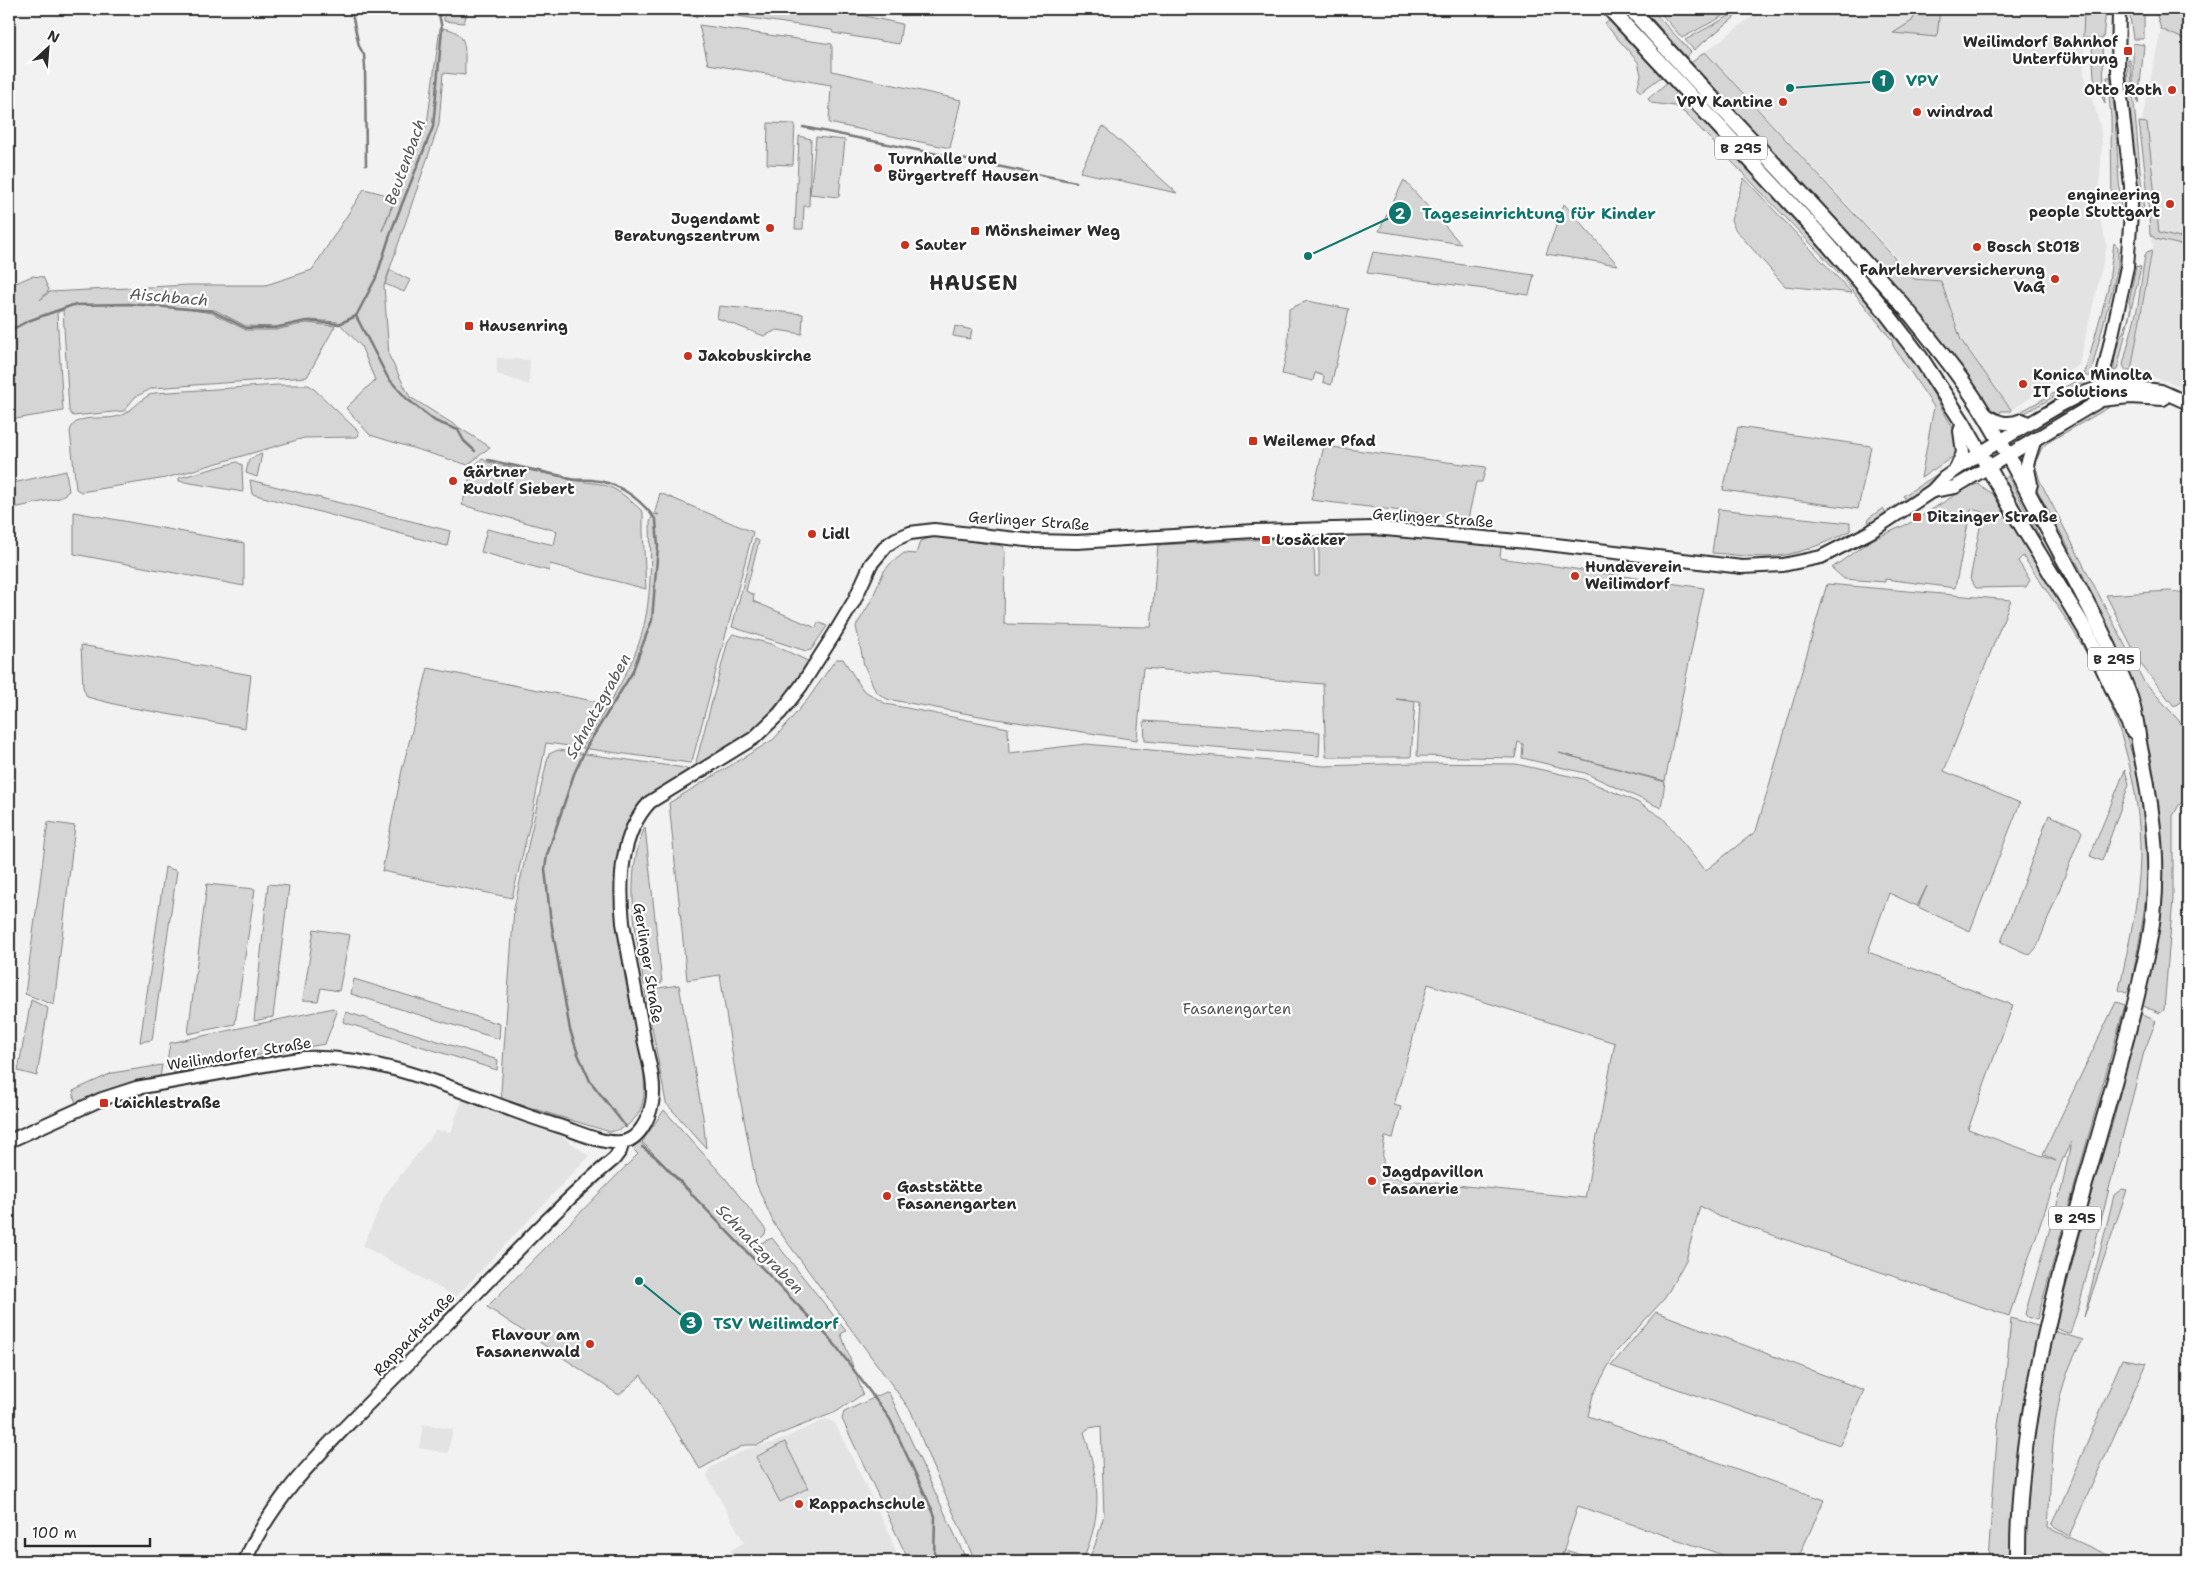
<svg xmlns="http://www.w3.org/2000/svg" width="2197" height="1570" font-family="'Shantell Sans',sans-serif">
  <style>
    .built { fill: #e3e3e3 }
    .green { fill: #d5d5d5; stroke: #808080; fill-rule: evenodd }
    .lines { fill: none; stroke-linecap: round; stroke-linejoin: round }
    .stream { stroke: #787878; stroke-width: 2.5 }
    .secondary-casing { stroke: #2b2b2b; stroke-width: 16 }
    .primary-casing { stroke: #2b2b2b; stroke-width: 18 }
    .secondary { stroke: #fff; stroke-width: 12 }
    .primary { stroke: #fff; stroke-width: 14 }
    .rail-casing { stroke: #2b2b2b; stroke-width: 4.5 }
    .rail { stroke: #fff; stroke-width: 2.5; stroke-dasharray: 8; stroke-linecap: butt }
    .poi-dot { fill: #c8321e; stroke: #fff; stroke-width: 2 }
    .labels { text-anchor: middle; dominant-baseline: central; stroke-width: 4.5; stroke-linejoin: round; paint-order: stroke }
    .shield { fill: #fff; stroke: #6b6b6b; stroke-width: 1 }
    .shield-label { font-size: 14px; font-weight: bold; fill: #2b2b2b }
    .poi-label { font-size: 15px; font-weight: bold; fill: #2b2b2b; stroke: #fff; text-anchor: start }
    .street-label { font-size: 15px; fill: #2b2b2b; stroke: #fff }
    .park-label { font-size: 15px; fill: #565656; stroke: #fff }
    .water-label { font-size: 16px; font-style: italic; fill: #585858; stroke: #fff }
    .district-label { font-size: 20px; font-weight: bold; letter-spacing: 1px; fill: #2b2b2b; stroke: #fff }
    .leader { fill: none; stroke: #0f766e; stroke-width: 2 }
    .callout-dot { fill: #0f766e; stroke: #fff; stroke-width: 2 }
    .mark-label { font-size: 15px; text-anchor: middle; font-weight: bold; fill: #fff }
    .callout-label { font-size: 16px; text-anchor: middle; font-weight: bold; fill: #0f766e; stroke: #fff; stroke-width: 4.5; stroke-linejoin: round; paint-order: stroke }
  </style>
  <rect width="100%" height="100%" fill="#f2f2f2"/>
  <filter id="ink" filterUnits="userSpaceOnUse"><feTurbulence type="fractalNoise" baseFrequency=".02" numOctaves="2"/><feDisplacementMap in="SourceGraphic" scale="10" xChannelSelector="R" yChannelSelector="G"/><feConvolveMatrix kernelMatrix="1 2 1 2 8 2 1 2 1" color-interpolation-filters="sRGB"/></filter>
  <g filter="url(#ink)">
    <!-- built -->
    <g class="built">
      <polygon points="1762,9 2084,9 2084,73 2100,125 2102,144 2098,210 2107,246 2079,365 2012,410 1962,340 1946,300 1943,281 1915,277 1705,52"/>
      <polygon points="2165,9 2188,9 2188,20"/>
      <polygon points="2161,29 2188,41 2188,390 2167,381 2131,371 2153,250 2149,170 2142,120"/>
      <polygon points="497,358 530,360 529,385 497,374"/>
      <polygon points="463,1096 558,1133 589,1156 456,1297 363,1246 385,1195 436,1130 451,1132"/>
      <polygon points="826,1419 835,1423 889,1533 899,1561 738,1561 730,1551 744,1542 707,1476 710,1468 744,1450 776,1442"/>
      <polygon points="423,1424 453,1429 448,1453 419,1448"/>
    </g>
    <!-- green -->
    <g class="green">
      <polygon points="444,9 468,9 464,23 444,21"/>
      <polygon points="639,9 832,9 902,24 899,44 833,33 832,30 696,10 697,17"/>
      <polygon points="1643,9 1651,9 1691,52 1686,57"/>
      <polygon points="1657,9 1717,9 1724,10 1727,14 1682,38"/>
      <polygon points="1918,9 1940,9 1937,37 1893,33 1912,21"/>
      <polygon points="2084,9 2106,9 2103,39 2083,38"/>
      <polygon points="2129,9 2144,9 2144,39 2133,39"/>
      <polygon points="2155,9 2165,9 2188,20 2188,41 2161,29"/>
      <polygon points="1731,15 1735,17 1694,50 1685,40"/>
      <polygon points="1611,19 1665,74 1641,92 1637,89 1641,75 1638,62 1605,24"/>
      <polygon points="699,25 832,44 832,71 961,100 950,148 829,123 831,85 708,64"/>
      <path d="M440 28C471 30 464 51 465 75L443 73 439 124 384 286 389 356 410 397 490 447 468 465 370 435 346 408 375 380 361 346 338 322 310 320 275 327 246 326 215 310 180 308 212 313 246 330H276L306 323 335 326 307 377 153 388 135 397 124 411 73 416 69 411 63 310 57 313 63 411 9 420V286L32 276 43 277 49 290 40 300 49 292 189 285H266L312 270 364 189 395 197 382 231 427 124Z"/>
      <polygon points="2133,43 2144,45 2138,104 2133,81"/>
      <polygon points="2092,44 2102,44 2105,104 2094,77"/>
      <polygon points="1705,52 1914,279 1941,281 1961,340 2012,411 2001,411 1998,417 1991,413 1701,81 1691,63"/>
      <polygon points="2128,59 2130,60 2144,212 2138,211 2127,85"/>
      <polygon points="2107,77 2111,77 2115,117 2121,212 2112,212 2111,117"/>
      <polygon points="1670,80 1849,276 1910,354 1956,433 1958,457 1954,456 1921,478 1934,407 1893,346 1892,340 1837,271 1686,114 1675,106 1651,103 1648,99"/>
      <polygon points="2139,122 2147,123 2159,233 2180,238 2183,229 2188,232 2187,241 2181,245 2156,239 2150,234 2147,187"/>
      <polygon points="768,123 795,124 793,165 767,164"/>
      <polygon points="1103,126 1177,193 1080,172"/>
      <polygon points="799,136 811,139 809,206 804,206 803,229 795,229"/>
      <polygon points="816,137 845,140 839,197 810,194"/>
      <polygon points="1744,178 1852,293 1785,286 1735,229 1731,220"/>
      <polygon points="1404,180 1461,244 1379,231"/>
      <polygon points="1564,204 1618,265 1546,254"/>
      <polygon points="2114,243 2118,247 2118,267 2090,376 2084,376 2108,289"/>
      <polygon points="2152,250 2131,371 2126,371 2123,365 2138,305 2145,255 2147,252"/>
      <polygon points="1373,252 1534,275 1529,295 1367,273"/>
      <path d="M2136 266 2141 267 2117 370 2114 371C2114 362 2115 353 2118 344 2122 332 2134 315 2129 302Z"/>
      <polygon points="390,270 410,280 404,292 385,284"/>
      <polygon points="1307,301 1349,309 1331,385 1323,382 1324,376 1315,373 1313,381 1282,374 1288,346 1289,309"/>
      <polygon points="719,306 803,314 802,334 777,330 764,336 717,318"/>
      <polygon points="955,326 972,330 970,339 953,336"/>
      <polygon points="2087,381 2084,385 2075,385 2023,414 2022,411 2074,382"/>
      <path d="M278 385H308L312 387 358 431 359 435 357 437H352L304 438 166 478 81 492 76 489 70 431C75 413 101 420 115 417 132 414 139 398 154 393Z"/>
      <polygon points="2087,397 2088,400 2017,444 2016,442 2055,419 2071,407"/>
      <polygon points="2120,401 2047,443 2042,448 2037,459 2033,458 2039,443 2098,408"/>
      <polygon points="1738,427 1871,446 1858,509 1723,490"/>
      <polygon points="1324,446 1486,467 1482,482 1476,482 1468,519 1311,500"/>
      <polygon points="262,454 257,477 246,473 249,459"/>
      <path d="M482 458 487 462 562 477C576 483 590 481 604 485 619 489 632 502 643 512V531L646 589 550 564 549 571 481 552 487 529 554 545 557 531 462 505 473 467Z"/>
      <polygon points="237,462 242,465 243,492 179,481 179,478"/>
      <polygon points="1955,463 1950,470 1907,501 1903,496"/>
      <path d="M2030 464H2035L2040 481 2143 680 2188 731V797L2179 805 2173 816V899L2164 1010 2160 1013 2141 1005C2171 903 2167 795 2134 695 2124 664 2106 636 2094 605 2090 595 2087 584 2082 573 2067 542 2048 512 2032 480Z"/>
      <polygon points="66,471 69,491 60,498 9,509 9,484"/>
      <polygon points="2008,476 2058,572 2081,606 2104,651 2002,481"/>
      <polygon points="250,480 450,531 447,546 252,494"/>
      <path d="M1978 484 1996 496C2066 607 2147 722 2148 859 2148 903 2138 947 2130 990L2126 993 2119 990C2128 947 2139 903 2140 858 2141 784 2118 709 2082 645 2064 614 2042 585 2023 556L2018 561 2030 580 2026 587 1976 588 1970 579 1983 512 1971 509 1955 588 1885 579V582L1844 579 1832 568 1871 540 1910 523 1968 487Z"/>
      <path d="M660 493 753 532 692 761 690 763 582 748C602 713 628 678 640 640 652 602 651 561 650 522L653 514 659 515 655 512Z"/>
      <polygon points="1883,508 1887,515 1876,522 1868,522 1869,518"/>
      <path d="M1718 509 1850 523V531C1823 544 1797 556 1766 557 1748 557 1730 554 1712 553Z"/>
      <polygon points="74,512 244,543 244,586 74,554"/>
      <polygon points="1431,532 1502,539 1500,558 1704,588 1665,781 1559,753 1665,782 1661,808 1585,773 1522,758 1523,744 1518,742 1515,758 1417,756 1420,701 1396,699 1415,702 1411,757 1326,757 1323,684 1143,668 1137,740 996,719 887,699 876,692 864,665 856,626 870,603 884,571 890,564 904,553 916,554 920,541 934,537 950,538 1003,546 1005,552 1004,624 1147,627 1151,627 1158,545 1311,537 1314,541 1315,576 1319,576 1319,539 1322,535"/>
      <polygon points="755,539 759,541 746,591 754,595 753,601 816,628 818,622 827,626 811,650 806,651 732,627"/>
      <path d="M1827 584 2011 600 1944 771 2020 803 1970 931 1918 907 1927 886 1917 906 1889 893 1868 952 2013 1005 1968 1129 2056 1161 2043 1154 2116 1002 2125 1005 2037 1320 2027 1317 2025 1314 2062 1187 2071 1142 2061 1163 2009 1316 1720 1217 1700 1206 1686 1260 1665 1298 1615 1353 1593 1395 1588 1416 1824 1500 1797 1561H1741L1578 1506 1560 1561H1088L1095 1545 1104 1515 1101 1426 1089 1428 1084 1432C1099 1481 1104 1513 1082 1561H975L931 1463 911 1411 774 1224 756 1183 735 1071 720 975 687 980 669 803 774 739 808 699 836 659H843L863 690 886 704 1008 728 1009 753 1086 744 1324 766 1414 763 1516 764 1583 779 1637 802 1663 818 1705 871 1756 831ZM1428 984 1615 1043 1585 1198 1396 1179C1379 1165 1382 1157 1385 1137L1393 1138 1401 1107 1394 1105Z"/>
      <polygon points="2169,591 2188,593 2188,686 2182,701 2174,706 2140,663 2106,595"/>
      <polygon points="733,634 771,644 808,661 791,688 753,732 698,766 696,762 728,641"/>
      <polygon points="81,645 251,675 245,728 122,706 87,697 83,687"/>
      <polygon points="428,668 603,703 577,747 546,743 532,815 512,898 382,871 402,770"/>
      <polygon points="1144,721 1320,732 1319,756 1145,741"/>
      <path d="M558 750 685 768 690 772C672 782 649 791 637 808 594 867 626 971 638 1037 641 1058 648 1085 642 1105 637 1121 625 1129 610 1132L502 1099 501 1091 514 908 547 761 549 754Z"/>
      <polygon points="2125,770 2129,784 2102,861 2090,856"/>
      <polygon points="2049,815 2079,828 2082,832 2037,947 2030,955 2001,942"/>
      <polygon points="48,822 75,826 54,1005 25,994"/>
      <path d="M645 827 662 983 644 985C636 932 623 878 645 827Z"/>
      <polygon points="165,867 177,871 152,1040 140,1042"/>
      <polygon points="207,884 255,889 235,1024 188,1034"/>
      <polygon points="268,884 289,886 273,1017 254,1021"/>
      <polygon points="314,929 350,935 339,991 321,988 318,1001 303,1000"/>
      <polygon points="354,979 500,1024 499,1039 351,994"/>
      <polygon points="679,985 703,1117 706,1148 666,1103 645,990"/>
      <polygon points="31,1000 48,1008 37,1076 18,1071"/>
      <polygon points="333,1008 337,1012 325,1044 248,1057 178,1072 171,1072 166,1068 170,1043"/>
      <polygon points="346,1012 498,1060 497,1070 343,1022"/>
      <polygon points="2139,1013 2156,1021 2144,1052 2079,1306 2070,1334 2055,1328 2093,1186 2114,1118"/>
      <polygon points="162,1065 160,1078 76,1105 73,1091 112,1073"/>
      <polygon points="664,1110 726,1179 766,1230 765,1234 752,1247 772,1238 846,1331 841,1334 863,1394 836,1412 785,1432 758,1445 744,1445 700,1469 641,1375 619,1395 487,1307 638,1154 632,1148 640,1142 692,1192 642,1142"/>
      <polygon points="2122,1189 2127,1190 2084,1317 2114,1195"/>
      <polygon points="1656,1312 1864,1390 1840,1445 1611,1366"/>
      <path d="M2011 1318 2083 1340C2049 1396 2052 1464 2048 1528L2110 1556 2107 1561H1988L1998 1425 2006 1374Z"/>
      <polygon points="2122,1359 2147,1363 2069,1536 2052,1526"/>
      <polygon points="886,1392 889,1393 967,1561 909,1561 842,1419 844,1412"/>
      <polygon points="785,1442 808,1488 780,1502 756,1457"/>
      <polygon points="1565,1550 1602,1561 1561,1561"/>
    </g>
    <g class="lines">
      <!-- stream -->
      <g class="stream">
        <polyline points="351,9 359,46 364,55 365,67 366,165"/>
        <polyline points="803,127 1076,182"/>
        <polyline points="356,316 376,278 392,229 433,127 442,29 438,9"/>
        <polyline points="356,316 388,378 407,399 435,421 458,430 464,441 475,451"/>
        <polyline points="9,331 28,321 73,305 130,304 212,311 246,328 275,328 306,321 339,324 356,316"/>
        <path d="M488 460 562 476C575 482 579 479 592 480 619 482 640 499 656 520L658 546 652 620 632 673 587 746 574 774 547 855 545 869 550 915 570 1030 578 1054 590 1081 626 1127"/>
        <polyline points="642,1147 657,1158 833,1342 890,1419 935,1516 934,1561"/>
      </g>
      <!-- secondary casing -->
      <g class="secondary-casing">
        <g id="secondary">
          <polyline points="2101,400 2103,376 2127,267 2131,213 2131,186 2118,71 2119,9"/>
          <path d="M1985 414C1998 423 2007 426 2022 420L2026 422"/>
          <polyline points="1956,469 1963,453 1960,431 1963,423"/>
          <polyline points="1932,491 1955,487 2101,400 2130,397 2163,399"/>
          <polyline points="2028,494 2031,484 2027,464 2035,439"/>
          <path d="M9 1141 102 1099 136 1088 304 1058C394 1054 475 1101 559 1126 578 1132 602 1144 621 1142 639 1141 649 1118 652 1103 656 1083 648 1059 644 1039 637 1000 630 962 623 923 619 881 620 834 650 802L754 738 780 713 801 686 833 636 854 601 871 564 887 545 896 539 910 533 934 530 1035 541 1077 542 1254 531 1374 528 1539 543 1742 567 1783 565 1821 557 1870 532 1932 491 1944 478 1980 453 2059 406 2084 393 2101 387H2128L2161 391 2188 403"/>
          <path d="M245 1561C271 1500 319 1454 365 1407 389 1383 413 1359 437 1334 495 1275 550 1212 614 1159L620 1151 623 1142"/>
        </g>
      </g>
      <!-- primary casing -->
      <g class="primary-casing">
        <g id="primary">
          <polyline points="1610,9 1819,234 1878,302 1920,357 1963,423 2013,511 2085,629 2132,730"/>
          <path d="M1631 9C1704 92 1782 170 1856 253 1877 277 1900 300 1919 325 1943 355 1967 385 1986 417 2007 452 2026 489 2045 524 2075 581 2108 637 2130 697 2136 714 2137 731 2140 748 2154 814 2162 880 2148 947 2105 1152 2016 1349 2018 1561"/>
        </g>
      </g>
      <!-- secondary -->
      <use href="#secondary" class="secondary"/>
      <!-- primary -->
      <use href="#primary" class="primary"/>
      <!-- rail casing -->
      <g class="rail-casing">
        <polyline id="rail" points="2174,9 2188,16"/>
      </g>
      <!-- rail -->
      <use href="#rail" class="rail"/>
    </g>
  </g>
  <!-- markers -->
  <g class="poi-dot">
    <rect x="2123" y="46" width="10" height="10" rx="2.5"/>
    <circle cx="2172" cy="90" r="5"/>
    <circle cx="1783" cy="102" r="5"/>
    <circle cx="1917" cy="112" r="5"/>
    <circle cx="878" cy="168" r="5"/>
    <circle cx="2170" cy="204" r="5"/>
    <circle cx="770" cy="228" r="5"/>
    <rect x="970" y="226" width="10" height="10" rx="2.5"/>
    <circle cx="905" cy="245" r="5"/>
    <circle cx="1977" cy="247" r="5"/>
    <circle cx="2055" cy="279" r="5"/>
    <rect x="464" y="321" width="10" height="10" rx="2.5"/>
    <circle cx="688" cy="356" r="5"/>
    <circle cx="2023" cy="384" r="5"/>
    <rect x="1248" y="436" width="10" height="10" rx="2.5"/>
    <circle cx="453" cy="481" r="5"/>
    <rect x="1912" y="512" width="10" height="10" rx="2.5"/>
    <circle cx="812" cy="534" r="5"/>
    <rect x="1261" y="535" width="10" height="10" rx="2.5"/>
    <circle cx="1575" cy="576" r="5"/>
    <rect x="99" y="1098" width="10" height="10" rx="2.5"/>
    <circle cx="1372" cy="1181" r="5"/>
    <circle cx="887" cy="1196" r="5"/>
    <circle cx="590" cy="1344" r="5"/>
    <circle cx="799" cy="1504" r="5"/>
  </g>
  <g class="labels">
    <!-- shield labels -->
    <g class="shield">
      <rect x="1715" y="136.5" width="52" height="23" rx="4"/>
      <rect x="2088" y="647.5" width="52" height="23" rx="4"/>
      <rect x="2049" y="1206.5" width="52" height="23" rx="4"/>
    </g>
    <g class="shield-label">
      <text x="1741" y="148">B 295</text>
      <text x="2114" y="659">B 295</text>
      <text x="2075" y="1218">B 295</text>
    </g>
    <!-- poi labels -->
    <g class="poi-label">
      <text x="2118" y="42" text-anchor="end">Weilimdorf Bahnhof<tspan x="2118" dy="17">Unterführung</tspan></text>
      <text x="2162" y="90" text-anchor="end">Otto Roth</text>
      <text x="1773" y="102" text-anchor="end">VPV Kantine</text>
      <text x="1927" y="112">windrad</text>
      <text x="888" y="159">Turnhalle und<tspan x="888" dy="17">Bürgertreff Hausen</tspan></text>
      <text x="2160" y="195" text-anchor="end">engineering<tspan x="2160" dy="17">people Stuttgart</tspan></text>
      <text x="760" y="219" text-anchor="end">Jugendamt<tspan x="760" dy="17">Beratungszentrum</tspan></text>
      <text x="985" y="231">Mönsheimer Weg</text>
      <text x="915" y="245">Sauter</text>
      <text x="1987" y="247">Bosch St018</text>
      <text x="2045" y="270" text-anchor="end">Fahrlehrerversicherung<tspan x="2045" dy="17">VaG</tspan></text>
      <text x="479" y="326">Hausenring</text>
      <text x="698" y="356">Jakobuskirche</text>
      <text x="2033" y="375">Konica Minolta<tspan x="2033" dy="17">IT Solutions</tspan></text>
      <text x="1263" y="441">Weilemer Pfad</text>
      <text x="463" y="472">Gärtner<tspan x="463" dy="17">Rudolf Siebert</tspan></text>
      <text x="1927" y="517">Ditzinger Straße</text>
      <text x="822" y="534">Lidl</text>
      <text x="1276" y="540">Losäcker</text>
      <text x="1585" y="567">Hundeverein<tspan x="1585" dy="17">Weilimdorf</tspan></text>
      <text x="114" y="1103">Laichlestraße</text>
      <text x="1382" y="1172">Jagdpavillon<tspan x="1382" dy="17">Fasanerie</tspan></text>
      <text x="897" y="1187">Gaststätte<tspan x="897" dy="17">Fasanengarten</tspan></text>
      <text x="580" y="1335" text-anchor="end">Flavour am<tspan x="580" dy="17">Fasanenwald</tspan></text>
      <text x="809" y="1504">Rappachschule</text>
    </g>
    <!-- street labels -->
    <g class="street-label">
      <text transform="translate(1433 518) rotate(4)">Gerlinger Straße</text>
      <text transform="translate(1029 521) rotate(4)">Gerlinger Straße</text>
      <text transform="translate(648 963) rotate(81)">Gerlinger Straße</text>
      <text transform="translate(239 1054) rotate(-9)">Weilimdorfer Straße</text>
      <text transform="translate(414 1334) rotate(-46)">Rappachstraße</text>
    </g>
    <!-- park labels -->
    <g class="park-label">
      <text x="1237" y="1009">Fasanengarten</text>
    </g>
    <!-- water labels -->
    <g class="water-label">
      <text transform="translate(405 162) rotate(-70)">Beutenbach</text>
      <text transform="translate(169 297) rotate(5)">Aischbach</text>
      <text transform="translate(598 706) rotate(-61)">Schnatzgraben</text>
      <text transform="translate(760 1249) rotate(46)">Schnatzgraben</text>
    </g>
    <!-- district labels -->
    <g class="district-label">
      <text x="974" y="283">HAUSEN</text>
    </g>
  </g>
  <!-- callouts -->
  <path class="leader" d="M1790 88L1883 81M1308 256L1400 213M639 1281L691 1323"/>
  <g class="callout-dot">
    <circle cx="1790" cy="88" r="5"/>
    <circle cx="1308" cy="256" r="5"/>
    <circle cx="639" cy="1281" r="5"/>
    <circle cx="1883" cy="81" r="12"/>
    <circle cx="1400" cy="213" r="12"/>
    <circle cx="691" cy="1323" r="12"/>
  </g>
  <g class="mark-label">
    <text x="1883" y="86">1</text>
    <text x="1400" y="219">2</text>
    <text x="691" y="1328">3</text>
  </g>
  <g class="callout-label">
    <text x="1922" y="86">VPV</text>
    <text x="1539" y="219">Tageseinrichtung für Kinder</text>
    <text x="776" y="1329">TSV Weilimdorf</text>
  </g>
  <!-- margin -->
  <rect width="2197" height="1570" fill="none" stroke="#fff" stroke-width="30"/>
  <rect x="15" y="15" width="2167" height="1540" fill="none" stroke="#2b2b2b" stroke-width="2" filter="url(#ink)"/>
  <!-- north arrow -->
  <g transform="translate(48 48) rotate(26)" stroke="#ffffff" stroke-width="4" paint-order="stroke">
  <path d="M0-4L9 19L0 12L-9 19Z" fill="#2b2b2b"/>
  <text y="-8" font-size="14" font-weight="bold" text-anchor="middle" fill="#2b2b2b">N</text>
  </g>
  <!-- scale -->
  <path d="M25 1538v8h125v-8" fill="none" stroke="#2b2b2b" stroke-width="2.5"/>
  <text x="32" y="1538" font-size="15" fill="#2b2b2b" stroke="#ffffff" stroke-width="4" paint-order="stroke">100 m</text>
</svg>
